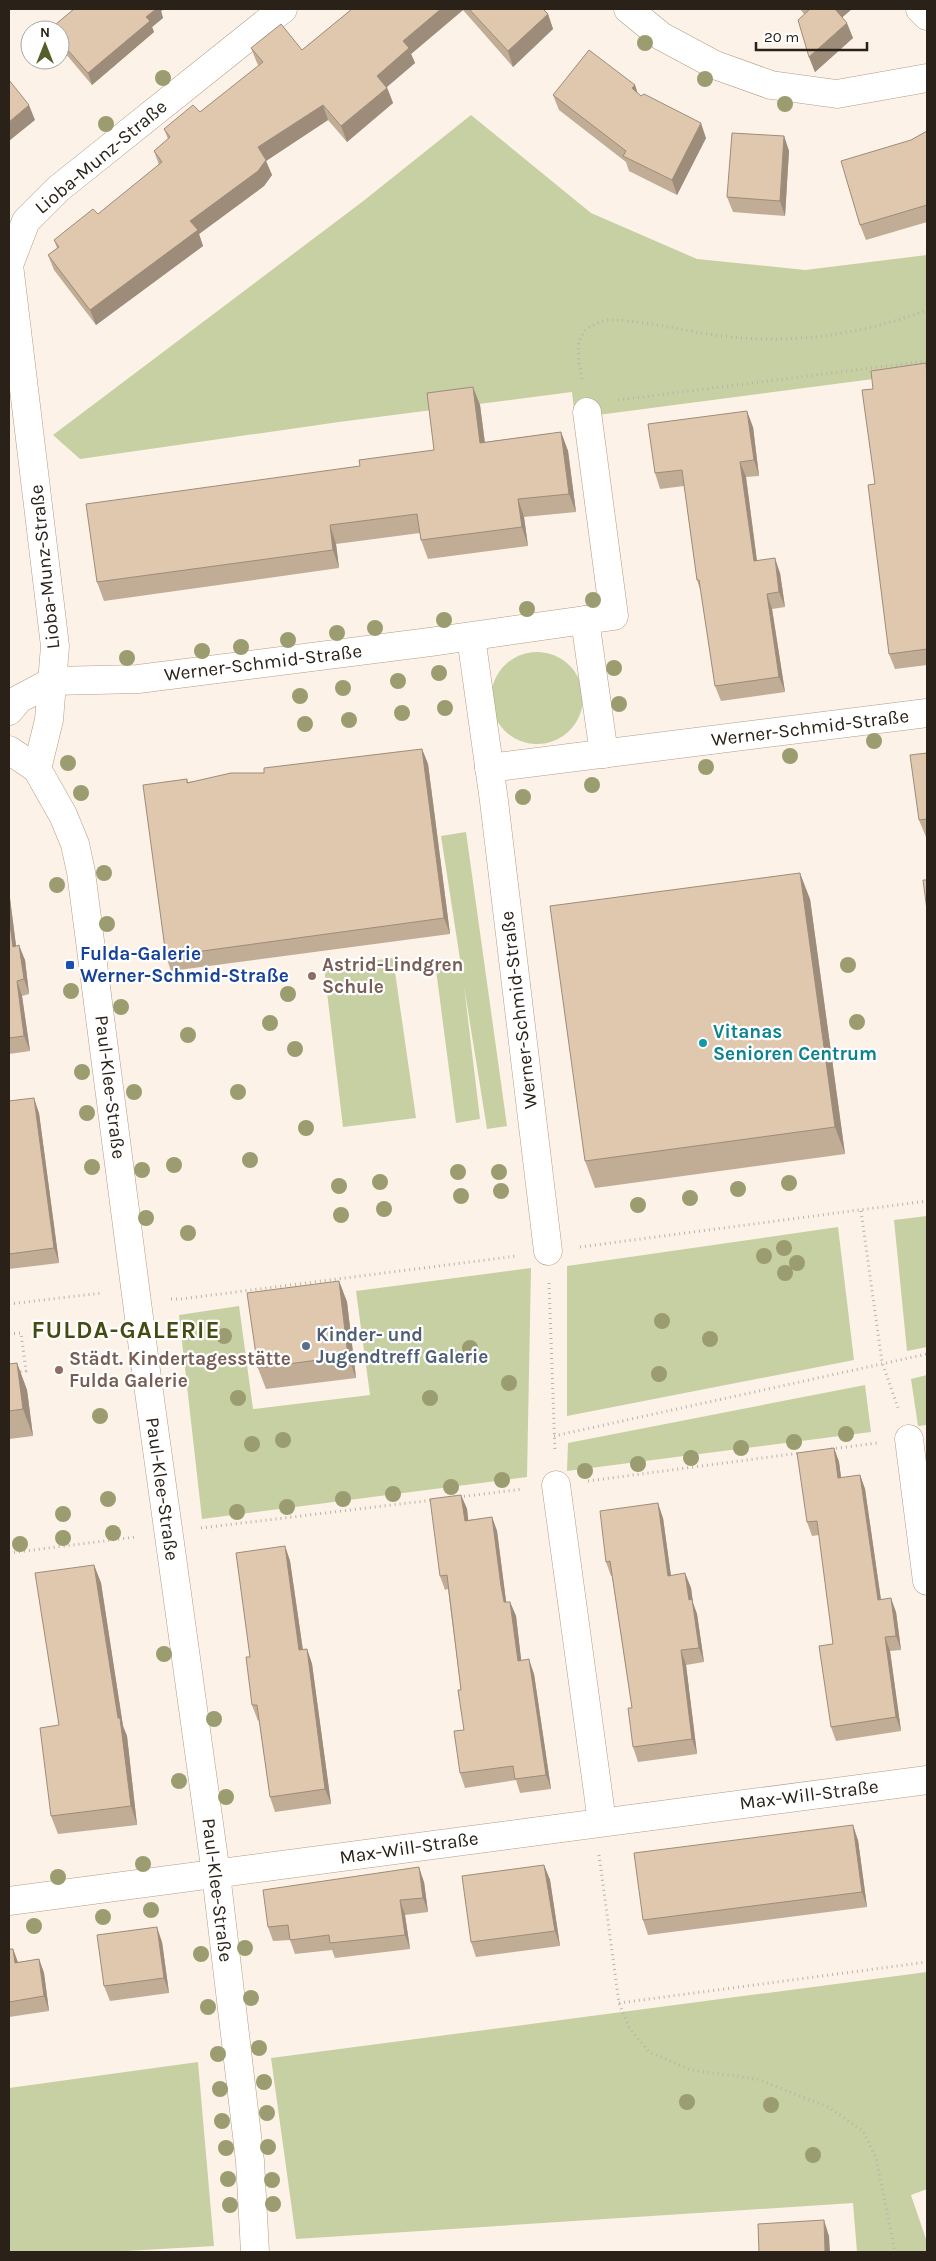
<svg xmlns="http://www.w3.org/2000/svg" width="936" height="2261" font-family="Karla,sans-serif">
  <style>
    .green { fill: #c7d0a3 }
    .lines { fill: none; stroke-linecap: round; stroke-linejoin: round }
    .minor-casing { stroke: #b39c84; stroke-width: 29 }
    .path { stroke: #bcb2a8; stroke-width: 3; stroke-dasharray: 1 4; stroke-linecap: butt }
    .minor { stroke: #fff; stroke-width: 28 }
    .tree { fill: #9b9c6f }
    .wall { fill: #c1ac96 }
    .shaded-wall { fill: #9d8c7a }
    .building { fill: #e0c8af; stroke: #9d8c7a }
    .transit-dot { fill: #1a4fb4; stroke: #fff; stroke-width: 2 }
    .education-dot { fill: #8d6e63; stroke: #fff; stroke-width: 2 }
    .culture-dot { fill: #0f9aa8; stroke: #fff; stroke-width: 2 }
    .service-dot { fill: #5c6f8a; stroke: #fff; stroke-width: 2 }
    .labels { text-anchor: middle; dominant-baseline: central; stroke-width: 4.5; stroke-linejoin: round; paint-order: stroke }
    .street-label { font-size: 19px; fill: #2a2218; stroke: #fff }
    .transit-label { font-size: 19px; font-weight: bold; fill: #164399; stroke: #fff; text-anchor: start }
    .education-label { font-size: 19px; font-weight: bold; fill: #785e54; stroke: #fff; text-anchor: start }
    .culture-label { font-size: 19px; font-weight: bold; fill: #0d838f; stroke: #fff; text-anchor: start }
    .service-label { font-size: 19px; font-weight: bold; fill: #4e5e75; stroke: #fff; text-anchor: start }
    .district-label { font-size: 24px; font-weight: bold; letter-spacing: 1px; fill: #464c11; stroke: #fff }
  </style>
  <rect width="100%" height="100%" fill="#fcf2e7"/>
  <!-- green -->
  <g class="green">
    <polygon points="471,115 591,213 697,259 805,270 927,255 927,372 575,418 572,392 339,422 80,459 53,435 362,202"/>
    <circle cx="537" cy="698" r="46"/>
    <polygon points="466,832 507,1126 487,1129 464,986 480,1119 456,1123 435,962 460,959 441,836"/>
    <polygon points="393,958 416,1118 343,1127 324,967"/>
    <polygon points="927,1216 927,1347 907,1351 894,1220"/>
    <polygon points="838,1227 854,1360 567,1416 567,1266"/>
    <polygon points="531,1268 527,1477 202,1519 179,1315 239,1306 253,1409 370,1395 356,1291"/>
    <polygon points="927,1375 927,1425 918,1426 911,1379"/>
    <polygon points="865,1385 871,1432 567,1471 568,1443"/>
    <polygon points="927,1972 927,2189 911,2195 927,2242 927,2252 857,2252 853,2203 296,2239 271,2058"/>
    <polygon points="198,2062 214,2246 109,2252 9,2252 9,2088"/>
  </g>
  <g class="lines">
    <!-- minor casing -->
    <g class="minor-casing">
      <g id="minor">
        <polyline points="628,9 661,36 715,65 771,85 837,94 927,78"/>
        <polyline points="920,9 927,16"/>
        <polyline points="587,412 614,616 585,620 604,754"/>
        <polyline points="471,637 494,801 548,1251"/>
        <polyline points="9,711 19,699 53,681 138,679 430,642 585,620"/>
        <polyline points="9,750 37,769 63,815 75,844 81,872 144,1356 216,1874 250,2161 255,2252"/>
        <polyline points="489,768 927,713"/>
        <polyline points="37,769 49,720 55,646 9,265 26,221 58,189 283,9"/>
        <polyline points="909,1439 927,1581"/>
        <polyline points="556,1485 602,1822"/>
        <polyline points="9,1901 927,1780"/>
      </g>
    </g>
    <!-- path -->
    <g class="path">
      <path d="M582 379C577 350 571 328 608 320 643 320 678 330 714 335 788 345 857 336 927 310"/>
      <polyline points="618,400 927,361"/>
      <polyline points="861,1211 882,1362 898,1408"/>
      <polyline points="580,1247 927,1201"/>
      <polyline points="549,1283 555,1452"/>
      <polyline points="171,1299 181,1299 517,1256"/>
      <polyline points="9,1304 102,1293"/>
      <polyline points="9,1334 21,1333 26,1371 9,1373"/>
      <polyline points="554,1436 927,1354"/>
      <polyline points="831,1449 877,1443"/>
      <polyline points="588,1481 800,1453"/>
      <polyline points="459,1497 523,1489"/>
      <polyline points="201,1528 433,1500"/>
      <polyline points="9,1553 136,1537"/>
      <polyline points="599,1855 619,2003 629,2027 649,2052 691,2070 757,2079 828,2107 863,2131 876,2158 895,2252"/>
      <polyline points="619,2003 927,1962"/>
    </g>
    <!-- minor -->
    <use href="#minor" class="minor"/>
  </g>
  <!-- trees -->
  <g class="tree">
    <circle cx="645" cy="43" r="8"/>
    <circle cx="163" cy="78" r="8"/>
    <circle cx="705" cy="79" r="8"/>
    <circle cx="785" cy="104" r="8"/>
    <circle cx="106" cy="124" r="8"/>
    <circle cx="593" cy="600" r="8"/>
    <circle cx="527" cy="609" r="8"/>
    <circle cx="444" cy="620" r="8"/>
    <circle cx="375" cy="628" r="8"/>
    <circle cx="337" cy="633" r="8"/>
    <circle cx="288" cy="640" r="8"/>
    <circle cx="241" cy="647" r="8"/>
    <circle cx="202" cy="651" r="8"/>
    <circle cx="127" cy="658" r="8"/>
    <circle cx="614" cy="668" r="8"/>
    <circle cx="439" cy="673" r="8"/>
    <circle cx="398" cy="681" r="8"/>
    <circle cx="343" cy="688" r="8"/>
    <circle cx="300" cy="696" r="8"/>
    <circle cx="619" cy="704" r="8"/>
    <circle cx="445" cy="708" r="8"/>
    <circle cx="402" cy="713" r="8"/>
    <circle cx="349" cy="720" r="8"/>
    <circle cx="305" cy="724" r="8"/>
    <circle cx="874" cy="741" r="8"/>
    <circle cx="790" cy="756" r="8"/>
    <circle cx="68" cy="763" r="8"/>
    <circle cx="706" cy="767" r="8"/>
    <circle cx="592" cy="785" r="8"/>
    <circle cx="81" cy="793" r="8"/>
    <circle cx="523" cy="797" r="8"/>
    <circle cx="104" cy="873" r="8"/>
    <circle cx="57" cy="885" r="8"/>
    <circle cx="107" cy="924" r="8"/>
    <circle cx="848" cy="965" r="8"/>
    <circle cx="71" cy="991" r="8"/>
    <circle cx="288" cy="994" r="8"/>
    <circle cx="121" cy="1007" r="8"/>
    <circle cx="857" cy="1022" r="8"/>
    <circle cx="270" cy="1023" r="8"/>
    <circle cx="188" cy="1035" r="8"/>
    <circle cx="295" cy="1049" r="8"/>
    <circle cx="82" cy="1072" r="8"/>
    <circle cx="134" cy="1092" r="8"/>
    <circle cx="238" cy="1092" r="8"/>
    <circle cx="87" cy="1113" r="8"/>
    <circle cx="306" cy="1128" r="8"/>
    <circle cx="250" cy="1160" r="8"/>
    <circle cx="174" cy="1165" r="8"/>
    <circle cx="92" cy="1167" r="8"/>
    <circle cx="142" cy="1170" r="8"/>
    <circle cx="458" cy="1172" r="8"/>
    <circle cx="499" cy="1172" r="8"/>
    <circle cx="380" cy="1182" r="8"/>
    <circle cx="789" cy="1183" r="8"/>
    <circle cx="339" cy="1186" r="8"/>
    <circle cx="738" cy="1189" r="8"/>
    <circle cx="501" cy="1191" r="8"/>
    <circle cx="461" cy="1196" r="8"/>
    <circle cx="690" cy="1198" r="8"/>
    <circle cx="638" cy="1205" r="8"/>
    <circle cx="384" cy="1209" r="8"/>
    <circle cx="341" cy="1215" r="8"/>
    <circle cx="146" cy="1218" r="8"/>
    <circle cx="188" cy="1233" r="8"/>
    <circle cx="784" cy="1248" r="8"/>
    <circle cx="764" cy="1256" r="8"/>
    <circle cx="797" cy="1263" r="8"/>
    <circle cx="785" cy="1273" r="8"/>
    <circle cx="662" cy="1321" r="8"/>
    <circle cx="224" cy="1336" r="8"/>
    <circle cx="710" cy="1339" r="8"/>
    <circle cx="470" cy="1348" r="8"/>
    <circle cx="659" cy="1374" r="8"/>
    <circle cx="509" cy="1383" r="8"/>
    <circle cx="238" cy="1398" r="8"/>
    <circle cx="430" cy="1398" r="8"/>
    <circle cx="100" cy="1416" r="8"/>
    <circle cx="846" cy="1434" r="8"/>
    <circle cx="283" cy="1440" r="8"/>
    <circle cx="794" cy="1442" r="8"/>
    <circle cx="252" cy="1444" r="8"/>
    <circle cx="741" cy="1448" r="8"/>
    <circle cx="691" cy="1458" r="8"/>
    <circle cx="638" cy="1464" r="8"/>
    <circle cx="585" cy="1471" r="8"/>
    <circle cx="502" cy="1480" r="8"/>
    <circle cx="451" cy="1487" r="8"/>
    <circle cx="393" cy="1494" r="8"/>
    <circle cx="108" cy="1499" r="8"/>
    <circle cx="343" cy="1499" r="8"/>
    <circle cx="287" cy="1507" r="8"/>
    <circle cx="237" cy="1512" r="8"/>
    <circle cx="63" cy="1514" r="8"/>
    <circle cx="113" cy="1533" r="8"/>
    <circle cx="63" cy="1538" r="8"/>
    <circle cx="20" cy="1544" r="8"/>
    <circle cx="164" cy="1654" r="8"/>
    <circle cx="214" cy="1719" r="8"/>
    <circle cx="179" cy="1781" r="8"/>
    <circle cx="226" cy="1797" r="8"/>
    <circle cx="143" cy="1864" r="8"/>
    <circle cx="58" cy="1877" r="8"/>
    <circle cx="151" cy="1910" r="8"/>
    <circle cx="103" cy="1917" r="8"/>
    <circle cx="34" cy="1926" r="8"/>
    <circle cx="245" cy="1948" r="8"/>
    <circle cx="201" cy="1954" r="8"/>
    <circle cx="251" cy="1998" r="8"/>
    <circle cx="208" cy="2007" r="8"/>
    <circle cx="259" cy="2048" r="8"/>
    <circle cx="218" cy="2054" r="8"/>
    <circle cx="264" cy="2082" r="8"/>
    <circle cx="220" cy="2089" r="8"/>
    <circle cx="687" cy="2102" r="8"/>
    <circle cx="771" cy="2105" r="8"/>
    <circle cx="267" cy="2113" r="8"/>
    <circle cx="222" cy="2121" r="8"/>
    <circle cx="268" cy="2147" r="8"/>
    <circle cx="226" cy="2148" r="8"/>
    <circle cx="813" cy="2155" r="8"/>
    <circle cx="228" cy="2179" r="8"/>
    <circle cx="272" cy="2180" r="8"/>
    <circle cx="273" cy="2204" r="8"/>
    <circle cx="230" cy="2205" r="8"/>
  </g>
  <!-- wall -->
  <g class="wall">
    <polygon points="74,9 164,9 161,11 163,18 152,27 154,32 92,85 60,47 60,30 50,30 50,29"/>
    <polygon points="352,9 543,9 548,14 553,29 513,67 463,10 411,54 415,63 387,87 393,103 347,142 328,120 266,161 272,175 264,186 199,234 203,246 96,325 54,270 48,255 57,248 54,240 98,214 159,165 154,151 168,139 164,129 200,112 259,66 257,63 251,48 302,50"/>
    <polygon points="800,9 852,9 842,17 853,38 815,72 809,57 804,14"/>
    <polygon points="635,85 637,93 641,96 706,138 677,195 629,171 626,162 559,110 553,95"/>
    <polygon points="927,131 927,222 866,240 860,225 911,140"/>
    <polygon points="784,136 789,151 785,216 733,212 727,197"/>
    <polygon points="926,363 927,368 927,665 895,669 889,654 875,484 873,389"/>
    <polygon points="480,405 485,442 561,432 568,451 576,512 524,517 528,546 428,559 421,540 420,533 336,544 339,568 104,601 97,582 360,466 434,450"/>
    <polygon points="753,427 759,476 746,477 757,561 780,573 785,607 772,609 785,692 721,701 715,686 701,592 697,580 684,486 660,489 655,473"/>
    <polygon points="422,749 428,764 450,934 171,971 166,956 187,779 188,782 264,773"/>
    <polygon points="927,753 927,837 926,837 919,820"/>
    <polygon points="9,890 16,946 25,960 29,994 22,996 30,1051 9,1054"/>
    <polygon points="810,899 845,1154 595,1188 585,1161"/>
    <polygon points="9,1101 39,1113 59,1263 9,1269"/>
    <polygon points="339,1281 347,1302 356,1378 266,1389 258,1368"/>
    <polygon points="17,1363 27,1390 33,1436 9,1439 9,1364"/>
    <polygon points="834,1448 839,1462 841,1478 860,1475 865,1489 881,1600 896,1612 901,1650 890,1651 901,1731 836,1741 831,1727 833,1644 819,1535 812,1536 807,1522"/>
    <polygon points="461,1495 467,1509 468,1520 492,1517 497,1531 506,1601 506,1602 510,1602 516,1616 521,1661 534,1674 551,1789 520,1793 516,1780 465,1788 460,1773 464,1730 461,1690 448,1589 445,1590 440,1576"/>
    <polygon points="663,1518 671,1576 685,1573 691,1588 693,1603 697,1614 704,1662 686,1665 697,1754 638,1762 633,1747 632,1708 612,1576 611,1576 606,1562"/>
    <polygon points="285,1546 290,1561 303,1650 307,1649 312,1664 331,1804 275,1812 270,1797 259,1720 258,1721 252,1705 250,1657"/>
    <polygon points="94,1565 101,1583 123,1726 127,1736 137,1825 58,1834 51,1816 59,1725"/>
    <polygon points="858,1840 867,1907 648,1935 643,1920"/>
    <polygon points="544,1865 550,1880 560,1946 476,1957 471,1942"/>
    <polygon points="424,1882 428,1912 405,1915 410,1949 335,1958 332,1950 295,1954 290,1940 273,1941 268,1927"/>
    <polygon points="162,1942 169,1993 110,2001 104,1986"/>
    <polygon points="9,1949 13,1949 18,1962 39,1959 44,1973 49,2011 9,2017"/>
  </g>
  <!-- shaded-wall -->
  <g class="shaded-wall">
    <polygon points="156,9 164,9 161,11 163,18 152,27 154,32 92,85 88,73 146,17"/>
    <polygon points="441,9 462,9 463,10 411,54 415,63 382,91 377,76 403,41"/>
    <polygon points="833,9 852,9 838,21"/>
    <polygon points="548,14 553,29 513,67 508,51"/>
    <polygon points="847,23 853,38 815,72 809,57"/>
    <polygon points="635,85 640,100 632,88"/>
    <polygon points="387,88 393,103 347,142 341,126"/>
    <polygon points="29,105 35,120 9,141 9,122"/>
    <polygon points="323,105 328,120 266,161 272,175 264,186 199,234 203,246 96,325 90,310 190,221 258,147"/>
    <polygon points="701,123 706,138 677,195 672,180"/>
    <polygon points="784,136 789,151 785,216 780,201"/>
    <polygon points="473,387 480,405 487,461 480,443"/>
    <polygon points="747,411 753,427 759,476 754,460"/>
    <polygon points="561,432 568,451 576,512 569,494"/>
    <polygon points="740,462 746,477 759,577 754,561"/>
    <polygon points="518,499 524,517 528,546 522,527"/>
    <polygon points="330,525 336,544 339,568 333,550"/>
    <polygon points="775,558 780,573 785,607 779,592"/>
    <polygon points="767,594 772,609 785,692 779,677"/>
    <polygon points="422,749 428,764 450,934 444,918"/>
    <polygon points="800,873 810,899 845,1154 835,1127"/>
    <polygon points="9,891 18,961 13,947 9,917"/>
    <polygon points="19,945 25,960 29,994 24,979"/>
    <polygon points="17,981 22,996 30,1051 24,1036"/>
    <polygon points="34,1098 39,1113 59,1263 54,1248"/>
    <polygon points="339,1281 347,1302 356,1378 348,1356"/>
    <polygon points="17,1363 27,1390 33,1436 23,1409"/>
    <polygon points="834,1448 839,1462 843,1492 838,1478"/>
    <polygon points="860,1475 865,1489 883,1614 878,1600"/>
    <polygon points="461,1495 467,1509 470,1535 465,1521"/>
    <polygon points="658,1503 663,1518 673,1591 668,1576"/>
    <polygon points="492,1517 497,1531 506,1601 510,1616 504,1602 501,1586"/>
    <polygon points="285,1546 290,1561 305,1665 299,1650"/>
    <polygon points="94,1565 101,1583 123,1726 127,1736 137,1825 131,1806"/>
    <polygon points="685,1573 691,1588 693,1603 697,1614 704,1662 699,1648 689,1600"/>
    <polygon points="891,1598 896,1612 901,1650 896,1636"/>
    <polygon points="510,1602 516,1616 523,1675 518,1661"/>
    <polygon points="885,1637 890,1651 901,1731 896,1717"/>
    <polygon points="307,1649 312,1664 331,1804 325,1789"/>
    <polygon points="681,1650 686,1665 697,1754 692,1739"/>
    <polygon points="529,1659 534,1674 551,1789 546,1775"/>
    <polygon points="853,1825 858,1840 867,1907 862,1892"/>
    <polygon points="544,1865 550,1880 560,1946 555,1931"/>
    <polygon points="419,1867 424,1882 428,1912 423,1898"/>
    <polygon points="400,1900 405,1915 410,1949 405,1935"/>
    <polygon points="157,1927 162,1942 169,1993 164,1978"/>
    <polygon points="13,1949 18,1963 15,1963"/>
    <polygon points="39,1959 44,1973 49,2011 44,1996"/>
    <polygon points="824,2220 829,2236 830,2252 825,2252"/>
  </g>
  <!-- building -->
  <g class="building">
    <polygon points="74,9 156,9 146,17 150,21 88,73 60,41 60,30 51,30 50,29"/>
    <polygon points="352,9 441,9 403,41 409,48 377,76 387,88 341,126 323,105 258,147 266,160 258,171 190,221 198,230 90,310 48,255 59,247 54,240 93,209 98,214 162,162 154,151 170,137 164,129 193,105 200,112 263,62 251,48 281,24 302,50"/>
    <polygon points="469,9 543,9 548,14 508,51"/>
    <polygon points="808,9 835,9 847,23 809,57 798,20 809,10"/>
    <polygon points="589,50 635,85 632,88 641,96 644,94 701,123 672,180 623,156 626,151 553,95"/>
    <polygon points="9,80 29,105 9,122"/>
    <polygon points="927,131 927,205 860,225 841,161 911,140"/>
    <polygon points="732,133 784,136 780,201 727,197"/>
    <polygon points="926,363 927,376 927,649 889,654 868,485 875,484 862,390 873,389 871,371"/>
    <polygon points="473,387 480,443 561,432 569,494 518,499 522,527 421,540 417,514 330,525 333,550 97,582 86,504 360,466 359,460 434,450 427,393"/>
    <polygon points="747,411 754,460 740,462 754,561 775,558 779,592 767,594 779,677 715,686 699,580 697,580 682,470 655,473 648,424"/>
    <polygon points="422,749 444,918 166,956 143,785 187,779 187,783 231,773 264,773 264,768"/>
    <polygon points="927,753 927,819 919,820 910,755"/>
    <polygon points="800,873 835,1127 585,1161 550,906"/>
    <polygon points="923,880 927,880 927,910"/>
    <polygon points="9,917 13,947 19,945 24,979 17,981 24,1036 9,1038"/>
    <polygon points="34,1098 54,1248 9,1254 9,1101"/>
    <polygon points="339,1281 348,1356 258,1368 247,1293"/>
    <polygon points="17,1363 23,1409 9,1411 9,1364"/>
    <polygon points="834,1448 838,1478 860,1475 878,1600 891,1598 896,1636 885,1637 896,1717 831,1727 819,1646 833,1644 817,1521 807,1522 797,1453"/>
    <polygon points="461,1495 465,1521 492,1517 501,1586 504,1602 510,1602 518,1661 529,1659 546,1775 515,1779 513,1766 460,1773 454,1731 464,1730 458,1690 461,1690 447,1575 440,1576 430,1499"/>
    <polygon points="658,1503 668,1576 685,1573 689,1600 692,1599 699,1648 681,1650 692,1739 633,1747 628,1708 632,1708 610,1561 606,1562 600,1511"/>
    <polygon points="285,1546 299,1650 307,1649 325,1789 270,1797 257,1705 252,1705 246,1657 250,1657 236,1553"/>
    <polygon points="94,1565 118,1718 120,1718 131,1806 51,1816 40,1728 59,1725 35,1573"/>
    <polygon points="853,1825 862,1892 643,1920 634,1853"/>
    <polygon points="544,1865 555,1931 471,1942 462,1876"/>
    <polygon points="419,1867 423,1898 400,1900 405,1935 330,1943 329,1935 290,1940 288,1925 268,1927 263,1890"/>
    <polygon points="157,1927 164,1978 104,1986 97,1935"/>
    <polygon points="9,1949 13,1949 15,1963 39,1959 44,1996 9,2002"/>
    <polygon points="824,2220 825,2252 759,2252 758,2224"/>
  </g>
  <!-- markers -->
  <rect class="transit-dot" x="65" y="960" width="10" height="10" rx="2.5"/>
  <g class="education-dot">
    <circle cx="312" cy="976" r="5"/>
    <circle cx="59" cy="1370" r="5"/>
  </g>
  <circle class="culture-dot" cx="703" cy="1043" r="5"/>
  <circle class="service-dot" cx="306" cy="1346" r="5"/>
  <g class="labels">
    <!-- street labels -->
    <g class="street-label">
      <text transform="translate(101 157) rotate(-40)">Lioba-Munz-Straße</text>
      <text transform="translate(45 567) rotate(-96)">Lioba-Munz-Straße</text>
      <text transform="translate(263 663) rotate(-7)">Werner-Schmid-Straße</text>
      <text transform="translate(810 728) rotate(-7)">Werner-Schmid-Straße</text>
      <text transform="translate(519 1010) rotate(-97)">Werner-Schmid-Straße</text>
      <text transform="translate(110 1087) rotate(83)">Paul-Klee-Straße</text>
      <text transform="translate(162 1489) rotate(82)">Paul-Klee-Straße</text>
      <text transform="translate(809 1795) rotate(-7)">Max-Will-Straße</text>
      <text transform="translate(409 1848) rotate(-8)">Max-Will-Straße</text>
      <text transform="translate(217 1890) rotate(83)">Paul-Klee-Straße</text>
    </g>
    <!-- transit labels -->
    <g class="transit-label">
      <text x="80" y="954">Fulda-Galerie<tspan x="80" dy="22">Werner-Schmid-Straße</tspan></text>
    </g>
    <!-- education labels -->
    <g class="education-label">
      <text x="322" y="965">Astrid-Lindgren<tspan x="322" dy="22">Schule</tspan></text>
      <text x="69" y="1359">Städt. Kindertagesstätte<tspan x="69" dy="22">Fulda Galerie</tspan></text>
    </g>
    <!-- culture labels -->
    <g class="culture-label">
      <text x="713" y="1032">Vitanas<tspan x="713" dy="22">Senioren Centrum</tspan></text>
    </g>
    <!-- service labels -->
    <g class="service-label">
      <text x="316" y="1335">Kinder- und<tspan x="316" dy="22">Jugendtreff Galerie</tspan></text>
    </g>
    <!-- district labels -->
    <g class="district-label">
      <text x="126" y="1330">FULDA-GALERIE</text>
    </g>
  </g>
  <!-- border -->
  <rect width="936" height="2261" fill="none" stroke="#2a2218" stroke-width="20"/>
  <!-- north arrow -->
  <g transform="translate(45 45)"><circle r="24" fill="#ffffff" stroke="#aaa7a3"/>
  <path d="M0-4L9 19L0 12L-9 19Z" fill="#575d2b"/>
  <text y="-8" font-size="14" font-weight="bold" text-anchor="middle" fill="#2a2218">N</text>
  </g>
  <!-- scale -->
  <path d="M756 42v8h111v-8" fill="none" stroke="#2a2218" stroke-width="2.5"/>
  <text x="764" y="42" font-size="15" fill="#2a2218" stroke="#ffffff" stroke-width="4" paint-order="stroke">20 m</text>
</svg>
